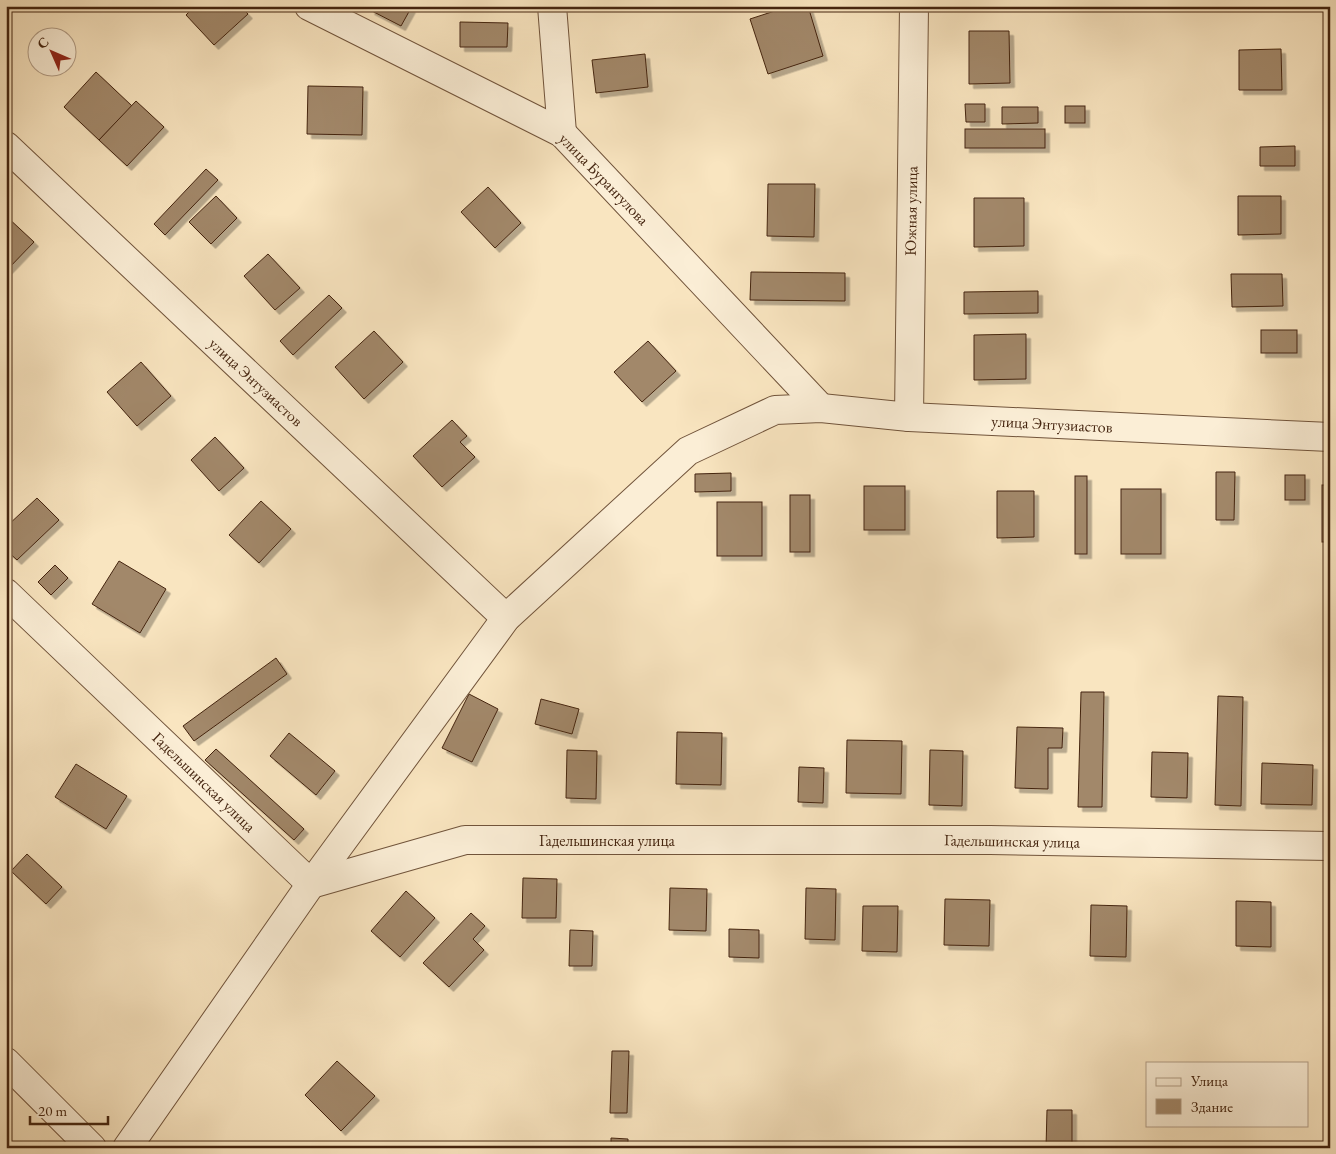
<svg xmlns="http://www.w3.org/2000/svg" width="1336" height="1154" font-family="'EB Garamond',serif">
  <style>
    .building { fill: #a2886b; stroke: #44240f; filter: url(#shadow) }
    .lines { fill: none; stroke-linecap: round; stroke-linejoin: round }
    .minor-casing { stroke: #71543b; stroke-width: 30 }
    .minor { stroke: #fbeed6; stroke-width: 28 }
    .labels { text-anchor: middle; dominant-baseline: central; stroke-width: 4.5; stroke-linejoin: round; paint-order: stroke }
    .street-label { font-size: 16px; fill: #44240f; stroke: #fbeed6 }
  </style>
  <defs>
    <filter id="shadow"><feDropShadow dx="4.5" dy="4.5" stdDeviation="0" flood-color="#0004"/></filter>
  </defs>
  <rect width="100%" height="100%" fill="#f9e5c0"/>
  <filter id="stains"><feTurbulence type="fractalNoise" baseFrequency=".004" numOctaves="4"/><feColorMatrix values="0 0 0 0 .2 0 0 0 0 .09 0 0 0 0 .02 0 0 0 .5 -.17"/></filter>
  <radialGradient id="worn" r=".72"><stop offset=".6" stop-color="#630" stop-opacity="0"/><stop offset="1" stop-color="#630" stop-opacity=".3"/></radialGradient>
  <!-- building -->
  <g class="building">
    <polygon points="195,6 240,6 248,14 214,45 186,15"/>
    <polygon points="372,6 407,6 411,8 401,26 370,10"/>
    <polygon points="790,6 808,6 823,56 768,74 750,19"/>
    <polygon points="460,22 508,23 507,47 460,47"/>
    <polygon points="969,31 1009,31 1010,83 969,84"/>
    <polygon points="1281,49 1282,90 1239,90 1239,50"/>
    <polygon points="645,54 648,87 596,93 592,60"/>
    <polygon points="96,72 132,106 99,140 64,107"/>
    <polygon points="308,86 363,87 362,135 307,134"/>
    <polygon points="136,101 164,127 127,166 99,140"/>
    <polygon points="965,104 985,104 985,122 966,122"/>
    <rect x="1065" y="106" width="20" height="17"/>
    <polygon points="1002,107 1038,107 1038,123 1002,124"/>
    <rect x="965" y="129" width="80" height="19"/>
    <polygon points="1295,146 1295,166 1260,166 1260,147"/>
    <polygon points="206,169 218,180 165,235 154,224"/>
    <polygon points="768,184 815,184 814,237 767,236"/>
    <polygon points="488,187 521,223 495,248 461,212"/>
    <polygon points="216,196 237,218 211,244 189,222"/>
    <polygon points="1238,196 1281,196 1281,234 1238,235"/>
    <polygon points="974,198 1024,198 1024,246 974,247"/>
    <polygon points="6,216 34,242 6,271"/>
    <polygon points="268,254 300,288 275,310 244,276"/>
    <polygon points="751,272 845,273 845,301 750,300"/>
    <polygon points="1231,274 1282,274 1283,306 1232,307"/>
    <polygon points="1038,291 1038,313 964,314 964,292"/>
    <polygon points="329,295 342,308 293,355 280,341"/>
    <rect x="1261" y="330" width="36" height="23"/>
    <polygon points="374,331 403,362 364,399 335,367"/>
    <polygon points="1026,334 1026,379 974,380 974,335"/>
    <polygon points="648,341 676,371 642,402 614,372"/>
    <polygon points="141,362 171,396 137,426 107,392"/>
    <polygon points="452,420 467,436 460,442 475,457 442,487 413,456"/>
    <polygon points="215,437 244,468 219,491 191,460"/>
    <polygon points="1216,472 1235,472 1234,520 1216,520"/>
    <polygon points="731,473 731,491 695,492 695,474"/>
    <rect x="1285" y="475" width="20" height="25"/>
    <rect x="1075" y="476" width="12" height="78"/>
    <rect x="1322" y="485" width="8" height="57"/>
    <rect x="864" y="486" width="41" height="44"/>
    <rect x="1121" y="489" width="40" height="65"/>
    <polygon points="997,491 1034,491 1034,537 997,538"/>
    <rect x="790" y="495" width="20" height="57"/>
    <polygon points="37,498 59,520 17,560 6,550 6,527"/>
    <polygon points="261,501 291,529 259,563 229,535"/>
    <rect x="717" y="502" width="45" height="54"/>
    <polygon points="119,561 166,589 140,633 92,604"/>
    <polygon points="55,565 68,578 51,595 38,582"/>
    <polygon points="276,658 287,674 194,741 183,726"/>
    <polygon points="1081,692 1104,692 1102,807 1078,807"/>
    <polygon points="469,694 498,709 472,762 442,748"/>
    <polygon points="1218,696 1243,697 1241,806 1215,805"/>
    <polygon points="541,699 579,709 572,734 535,724"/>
    <polygon points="1017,727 1063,728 1062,748 1048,748 1048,789 1015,788"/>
    <polygon points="677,732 722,733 721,785 676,784"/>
    <polygon points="289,733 335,771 316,795 270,756"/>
    <polygon points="847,740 902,741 901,794 846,793"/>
    <polygon points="216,749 304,829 294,840 205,760"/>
    <polygon points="567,750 597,751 596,799 566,798"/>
    <polygon points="930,750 963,751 962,806 929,805"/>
    <polygon points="1152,752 1188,753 1187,798 1151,797"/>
    <polygon points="1262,763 1313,765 1312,805 1261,804"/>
    <polygon points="76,764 127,796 106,829 55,797"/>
    <polygon points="799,767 824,768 823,803 798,802"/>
    <polygon points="27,854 62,887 46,904 11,871"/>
    <polygon points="523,878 557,879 556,918 522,918"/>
    <polygon points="670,888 707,889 706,931 669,930"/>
    <polygon points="806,888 836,889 835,940 805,939"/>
    <polygon points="406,891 435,918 400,957 371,931"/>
    <polygon points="945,899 990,900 989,946 944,945"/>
    <polygon points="1236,901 1271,902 1271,947 1236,946"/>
    <polygon points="1091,905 1127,906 1126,957 1090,956"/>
    <polygon points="863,906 898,906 897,952 862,951"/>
    <polygon points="471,913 485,926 473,939 484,950 449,987 423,963"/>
    <polygon points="729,929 759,930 759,958 729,957"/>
    <polygon points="570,930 593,931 592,966 569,966"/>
    <polygon points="612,1051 629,1051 627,1113 610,1113"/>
    <polygon points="337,1061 375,1096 341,1131 305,1095"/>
    <polygon points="1047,1110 1072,1110 1072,1148 1046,1148"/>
    <polygon points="611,1138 628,1139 628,1148 611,1148"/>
    <polygon points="957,1145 1000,1146 1000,1148 957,1148"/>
    <polygon points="1132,1146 1182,1147 1132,1148"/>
  </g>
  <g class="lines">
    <!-- minor casing -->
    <g class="minor-casing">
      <g id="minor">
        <polyline points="309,6 562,133 821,408"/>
        <polyline points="552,6 562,133"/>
        <polyline points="6,146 506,618"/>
        <polyline points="909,417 914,6"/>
        <polyline points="6,593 311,884 465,840 990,840 1330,846"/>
        <polyline points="6,1062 92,1148"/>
        <polyline points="127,1148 311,884 506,618 688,451 775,410 821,408 909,417 1330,437"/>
      </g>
    </g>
    <!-- minor -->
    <use href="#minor" class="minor"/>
  </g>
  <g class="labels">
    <!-- street labels -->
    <g class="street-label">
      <text transform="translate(604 179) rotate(46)">улица Бурангулова</text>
      <text transform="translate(911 211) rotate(-89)">Южная улица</text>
      <text transform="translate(256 382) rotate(43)">улица Энтузиастов</text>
      <text transform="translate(1052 424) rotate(3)">улица Энтузиастов</text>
      <text transform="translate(204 782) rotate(44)">Гадельшинская улица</text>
      <text x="607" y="840">Гадельшинская улица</text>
      <text transform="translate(1012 841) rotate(1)">Гадельшинская улица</text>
    </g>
  </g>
  <!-- margin -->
  <rect width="1336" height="1154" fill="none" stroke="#f9e5c0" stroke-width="25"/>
  <rect x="8" y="8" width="1321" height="1139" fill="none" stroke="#44240f" stroke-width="2.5"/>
  <rect x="12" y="12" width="1311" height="1129" fill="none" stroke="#44240f"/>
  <!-- legend -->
  <rect x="1146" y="1062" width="162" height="65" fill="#fbeed6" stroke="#b29d86"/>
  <rect x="1156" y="1078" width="25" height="8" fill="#fbeed6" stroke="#b29d86"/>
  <text x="1191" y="1086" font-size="15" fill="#44240f">Улица</text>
  <rect x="1156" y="1099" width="25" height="15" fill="#a2886b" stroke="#b29d86"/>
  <text x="1191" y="1112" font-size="15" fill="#44240f">Здание</text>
  <!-- north arrow -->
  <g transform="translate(52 52) rotate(315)"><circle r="24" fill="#fbeed6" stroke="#b29d86"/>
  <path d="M0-4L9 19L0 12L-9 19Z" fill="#8f2418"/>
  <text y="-8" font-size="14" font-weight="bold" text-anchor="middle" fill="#44240f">С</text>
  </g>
  <!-- scale -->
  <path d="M30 1116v8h78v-8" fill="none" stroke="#44240f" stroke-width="2.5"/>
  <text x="38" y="1116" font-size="15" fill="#44240f" stroke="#fbeed6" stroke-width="4" paint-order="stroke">20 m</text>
  <rect width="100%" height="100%" filter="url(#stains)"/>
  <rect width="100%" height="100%" fill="url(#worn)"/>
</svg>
